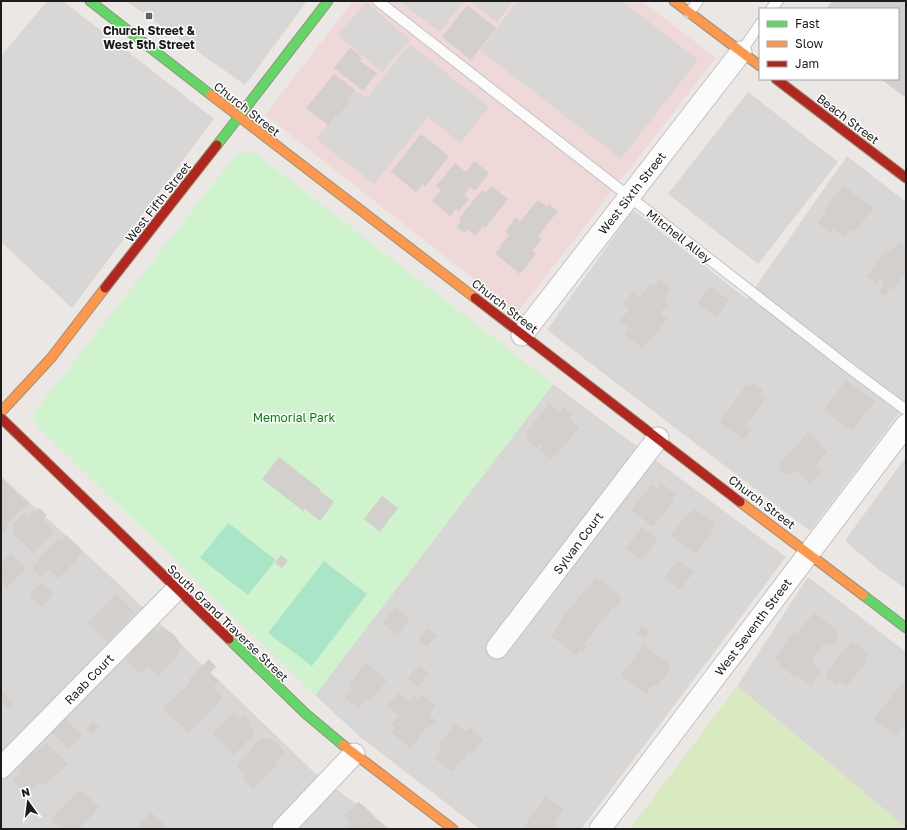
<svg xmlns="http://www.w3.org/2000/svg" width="907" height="830" font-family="'Golos Text',sans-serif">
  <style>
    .residential { fill: #d9d7d6 }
    .commercial { fill: #eed9d8 }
    .religious { fill: #d8d7d6 }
    .grass { fill: #daeac0 }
    .park { fill: #cff3cc }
    .pitch { fill: #abe5c8 }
    .building { fill: #d3cfcd }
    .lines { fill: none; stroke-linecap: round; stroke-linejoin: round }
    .lane-casing { stroke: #c3c2c0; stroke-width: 12 }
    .street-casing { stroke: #c3c2c0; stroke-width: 23 }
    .fast-casing { stroke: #94947c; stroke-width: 11 }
    .slow-casing { stroke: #94947c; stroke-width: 11 }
    .jam-casing { stroke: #94947c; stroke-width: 11 }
    .lane { stroke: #fcfbfb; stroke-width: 10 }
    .street { stroke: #fcfbfb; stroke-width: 21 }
    .fast { stroke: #63d668; stroke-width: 9 }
    .slow { stroke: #ff974d; stroke-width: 9 }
    .jam { stroke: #b3261e; stroke-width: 9 }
    .poi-dot { fill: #646362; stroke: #fff; stroke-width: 1.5 }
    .labels { text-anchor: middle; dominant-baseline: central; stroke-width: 3; stroke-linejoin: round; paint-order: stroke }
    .poi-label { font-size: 12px; font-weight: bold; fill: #1c1c1c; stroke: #fff }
    .street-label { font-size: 12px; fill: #1c1c1c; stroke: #fff }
    .park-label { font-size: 12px; fill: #047f05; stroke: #fff }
  </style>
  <rect width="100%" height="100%" fill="#eae7e4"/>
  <!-- residential -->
  <g class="residential">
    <polygon points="47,1 63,1 214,119 72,308 1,242 1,56"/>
    <polygon points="847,156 906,202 906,404 810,531 547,330 633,210 747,299"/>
    <polygon points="553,384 786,557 581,829 480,829 360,737 315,695"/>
    <polygon points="1,476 108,574 316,774 390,829 1,829"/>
    <polygon points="808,577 906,652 906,829 902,829 904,826 737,686"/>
  </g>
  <!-- commercial -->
  <polygon class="commercial" points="353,1 642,1 716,58 517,313 265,115"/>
  <!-- religious -->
  <g class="religious">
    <polygon points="126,1 307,1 245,85"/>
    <polygon points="399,1 464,1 440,32"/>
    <polygon points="469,1 513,1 497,22"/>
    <polygon points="518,1 622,1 698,60 621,159 480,50"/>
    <polygon points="366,2 410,40 382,72 338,35"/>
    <polygon points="410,44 489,107 460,143 428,117 374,184 316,139 355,90 367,98"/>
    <polygon points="748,92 838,162 758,264 668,194"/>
    <polygon points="906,457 906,589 878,569 846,542 846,539"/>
  </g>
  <!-- grass -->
  <polygon class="grass" points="737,686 904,826 902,829 630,829"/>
  <!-- park -->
  <polygon class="park" points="248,152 256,154 553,384 315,695 37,426 33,418 35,412 232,160 237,155"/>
  <!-- pitch -->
  <g class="pitch">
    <polygon points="228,523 276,560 248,595 200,558"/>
    <polygon points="324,561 367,594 312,666 268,633"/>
  </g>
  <!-- building -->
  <g class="building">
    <polygon points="832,1 902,1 906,4 906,98 881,79 898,79 898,9 826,9"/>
    <polygon points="467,5 496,28 471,60 442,37"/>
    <polygon points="350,48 359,54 358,56 362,59 360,61 377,73 363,91 334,68"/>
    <polygon points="334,74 355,90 346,101 348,103 338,116 336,114 328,125 306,108"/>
    <polygon points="421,134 449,156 425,187 423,184 416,192 391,172"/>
    <polygon points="474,161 489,173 475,191 470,187 464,195 469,199 459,211 456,209 450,216 432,201 441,190 436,186 455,163 466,172"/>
    <polygon points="491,186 508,199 485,228 483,226 475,236 467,229 464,233 457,227 461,220 459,218 482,190 486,193"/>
    <polygon points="844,186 873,208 855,232 851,229 844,237 833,229 830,232 818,223 827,211 825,209 841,188 842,189"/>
    <polygon points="538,200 547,207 549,204 558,211 538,236 542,239 532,251 536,254 520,274 495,254 501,247 500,246 509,235 505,231 516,217 520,221"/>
    <polygon points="899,242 906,247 906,273 893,290 891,288 885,296 878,291 884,283 880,279 877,284 867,276 887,249 891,252"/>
    <polygon points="660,280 671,289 667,295 668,296 664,301 668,304 661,312 661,314 667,319 643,349 624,334 629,328 620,321 629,309 623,304 633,291 640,296 651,283 655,286"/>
    <polygon points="710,286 729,300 717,317 697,303"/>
    <polygon points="846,380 875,401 852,431 824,410"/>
    <polygon points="753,383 763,390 760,394 766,398 746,425 752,429 744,440 720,422 747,384 750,387"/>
    <polygon points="549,403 560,412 564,407 573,414 569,419 579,427 556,456 554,454 550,459 539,451 543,446 540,444 536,448 526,440 529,435 526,433"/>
    <polygon points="808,432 820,441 818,443 827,451 816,465 822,470 811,483 794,470 791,474 788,472 786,475 779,470 781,467 779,465 793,448 794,449"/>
    <polygon points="279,457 320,489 319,490 334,502 320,521 305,509 303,511 262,479"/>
    <polygon points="1,478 28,504 6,524 9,527 1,535"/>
    <polygon points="661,483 676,494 672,499 674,500 653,527 632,511 633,509 632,509 652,484 657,488"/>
    <polygon points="382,496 398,508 380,532 364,519"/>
    <polygon points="39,508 47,515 43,519 54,531 33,553 11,532 15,528 12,526 24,513 27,516 33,510 34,512"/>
    <polygon points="695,509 715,524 711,529 713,531 695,554 671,535 689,512 691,514"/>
    <polygon points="642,527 658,539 642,560 626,548"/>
    <polygon points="66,535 83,551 78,556 79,557 58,579 49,569 41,577 32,568 39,561 38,559 59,538 61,540"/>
    <polygon points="11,553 26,568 7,588 1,582 1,563"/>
    <polygon points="281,555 288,561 282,568 275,563"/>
    <polygon points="678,560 694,572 680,590 664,578"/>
    <polygon points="596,577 621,596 619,600 621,602 617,607 614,606 584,644 587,647 583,652 580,650 576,655 551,636 561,622 560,621"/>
    <polygon points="42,582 54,594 41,607 29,595"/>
    <polygon points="116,594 135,612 107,642 88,623"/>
    <polygon points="395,607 410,618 398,635 382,623"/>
    <polygon points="814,613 835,629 838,637 833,644 823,645 811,662 822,670 811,686 797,675 795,677 780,666 782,664 774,659 794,632 796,634"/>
    <polygon points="162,626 174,635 183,647 177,652 179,654 158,676 148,667 141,674 126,660 133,652 132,651 154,629 157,632"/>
    <polygon points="642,626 650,632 645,639 637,633"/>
    <polygon points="427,628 437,636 427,647 418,640"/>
    <polygon points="852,641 869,653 864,659 867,661 846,687 839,682 836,685 825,677 828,673 827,672 847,646 848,646"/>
    <polygon points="644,645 669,664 668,666 671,668 657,687 653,685 646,694 621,675"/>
    <polygon points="209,659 216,667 210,673 219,681 213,688 223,698 189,733 163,709 191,681 189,680"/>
    <polygon points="366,663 387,680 370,702 366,699 358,708 345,698 352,688 348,685"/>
    <polygon points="419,665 429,673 418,687 408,678"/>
    <polygon points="905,680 906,681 906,723 896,736 874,719 899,686 900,687"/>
    <polygon points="1,690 14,703 9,709 1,701"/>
    <polygon points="398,693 410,702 414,696 419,700 423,695 436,706 429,715 437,721 432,727 429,725 411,748 391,732 395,727 392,725 399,716 387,706"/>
    <polygon points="234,712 240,718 243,715 251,722 248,725 255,733 234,755 213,734"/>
    <polygon points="66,719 82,735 69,749 52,733"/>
    <polygon points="93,721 99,727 92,734 85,729"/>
    <polygon points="455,724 466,732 469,728 484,739 472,754 468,752 452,772 435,759 442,749 438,746"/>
    <polygon points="262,737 264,740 266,738 268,740 271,737 285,752 276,761 278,764 253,789 242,778 245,775 236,765 254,747 253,746"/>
    <polygon points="46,743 68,764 44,786 40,782 27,795 13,780 20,773 18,771 23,766 20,764 32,752 34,754"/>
    <polygon points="82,790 99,807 95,810 96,811 79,829 61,829 51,819 76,793 77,794"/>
    <polygon points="546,797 564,810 555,822 556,824 552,829 523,829 528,822 527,821"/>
    <polygon points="358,802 364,806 387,829 349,829 345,826 349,821 344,816"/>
    <polygon points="151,812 169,829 142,829 138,826"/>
  </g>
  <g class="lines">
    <!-- lane casing -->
    <g class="lane-casing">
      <g id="lane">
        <polyline points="378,1 848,367 906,410"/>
        <polyline points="771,9 778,1"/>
        <polyline points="689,13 698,1"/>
        <polyline points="741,52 760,24"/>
      </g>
    </g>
    <!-- street casing -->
    <g class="street-casing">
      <g id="street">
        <polyline points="522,335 741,52"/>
        <polyline points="497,648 658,438"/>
        <polyline points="1,768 177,589"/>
        <polyline points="283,829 354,754"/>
        <polyline points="600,829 906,425"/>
      </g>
    </g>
    <!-- fast casing -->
    <g class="fast-casing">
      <g id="fast">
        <polyline points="90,1 211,95"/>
        <polyline points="217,145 328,1"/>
        <polyline points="863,595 906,628"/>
        <polyline points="229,639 306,714 343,745"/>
      </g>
    </g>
    <!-- slow casing -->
    <g class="slow-casing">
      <g id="slow">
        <polyline points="674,1 760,66"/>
        <polyline points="211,95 475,298"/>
        <polyline points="1,412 51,358 105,288"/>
        <polyline points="740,502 863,595"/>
        <polyline points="343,745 453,829"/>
      </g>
    </g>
    <!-- jam casing -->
    <g class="jam-casing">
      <g id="jam">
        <polyline points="776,79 906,178"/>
        <polyline points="105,288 217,145"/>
        <polyline points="475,298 740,502"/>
        <polyline points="1,418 229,639"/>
      </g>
    </g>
    <!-- lane -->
    <use href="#lane" class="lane"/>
    <!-- street -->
    <use href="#street" class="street"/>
    <!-- fast -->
    <use href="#fast" class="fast"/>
    <!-- slow -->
    <use href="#slow" class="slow"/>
    <!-- jam -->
    <use href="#jam" class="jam"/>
  </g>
  <!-- markers -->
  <rect class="poi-dot" x="145" y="12" width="8" height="8" rx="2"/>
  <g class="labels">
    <!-- poi labels -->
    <g class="poi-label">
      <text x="149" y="30">Church Street &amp;<tspan x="149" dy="14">West 5th Street</tspan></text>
    </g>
    <!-- street labels -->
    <g class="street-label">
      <text transform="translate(247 109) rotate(38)">Church Street</text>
      <text transform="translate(848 119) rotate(37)">Beach Street</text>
      <text transform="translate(632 193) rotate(-52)">West Sixth Street</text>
      <text transform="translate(158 202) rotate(-52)">West Fifth Street</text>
      <text transform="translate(679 236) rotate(38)">Mitchell Alley</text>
      <text transform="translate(505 306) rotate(38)">Church Street</text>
      <text transform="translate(762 502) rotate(37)">Church Street</text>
      <text transform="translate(578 543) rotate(-53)">Sylvan Court</text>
      <text transform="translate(228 623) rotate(44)">South Grand Traverse Street</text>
      <text transform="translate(753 627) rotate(-53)">West Seventh Street</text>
      <text transform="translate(89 679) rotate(-46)">Raab Court</text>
    </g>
    <!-- park labels -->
    <g class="park-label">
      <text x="294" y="417">Memorial Park</text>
    </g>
  </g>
  <!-- border -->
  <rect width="907" height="830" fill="none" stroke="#1c1c1c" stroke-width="4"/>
  <!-- legend -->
  <rect x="759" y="8" width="140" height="72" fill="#ffffff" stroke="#a4a4a4"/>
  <rect x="767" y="21" width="20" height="6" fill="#63d668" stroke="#a4a4a4"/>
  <text x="795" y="28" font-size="12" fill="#1c1c1c">Fast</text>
  <rect x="767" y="41" width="20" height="6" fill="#ff974d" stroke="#a4a4a4"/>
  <text x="795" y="48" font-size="12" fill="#1c1c1c">Slow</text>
  <rect x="767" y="61" width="20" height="6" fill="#b3261e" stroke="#a4a4a4"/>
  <text x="795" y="68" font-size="12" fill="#1c1c1c">Jam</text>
  <!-- north arrow -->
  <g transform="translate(28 802) rotate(346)" stroke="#ffffff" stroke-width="3" paint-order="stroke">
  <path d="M0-3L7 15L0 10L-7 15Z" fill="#1c1c1c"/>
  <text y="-6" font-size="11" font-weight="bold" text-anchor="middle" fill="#1c1c1c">N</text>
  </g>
</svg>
